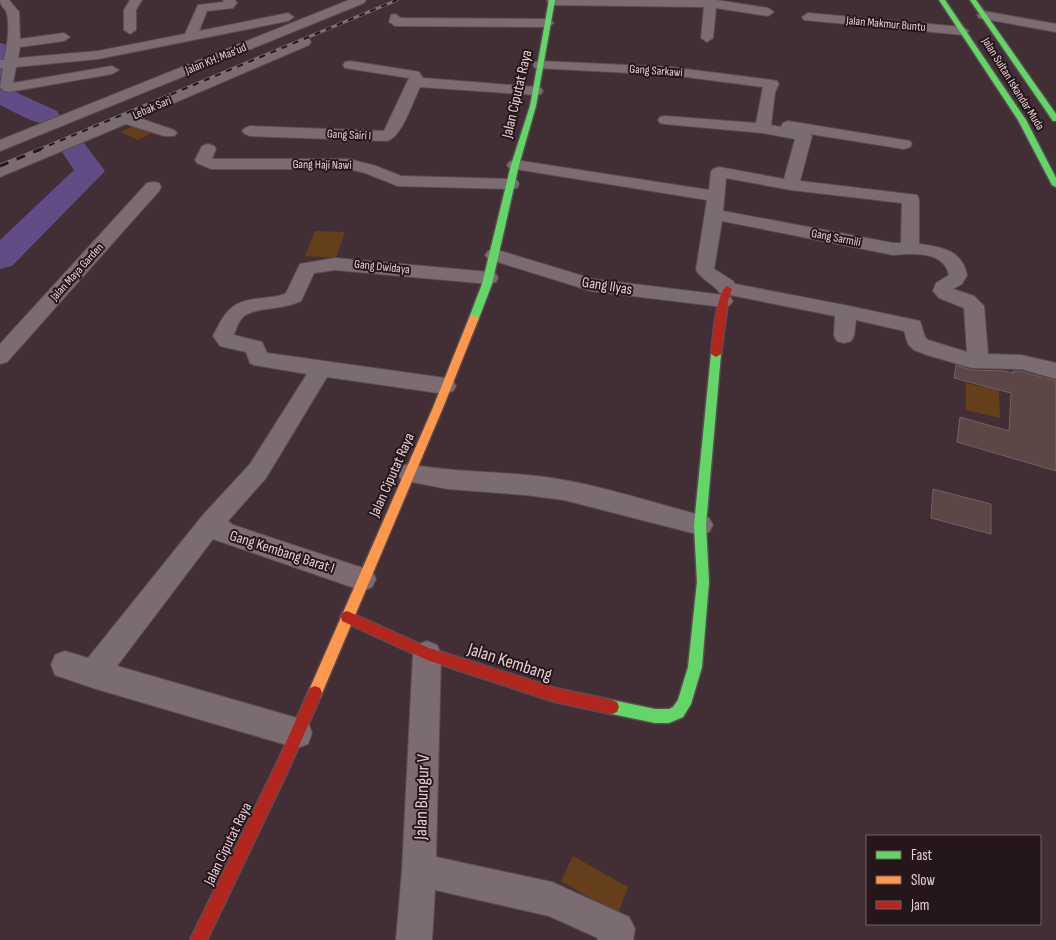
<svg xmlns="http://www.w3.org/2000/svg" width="1056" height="940" font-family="'Sofia Sans Condensed',sans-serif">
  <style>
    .green { fill: #643f1a }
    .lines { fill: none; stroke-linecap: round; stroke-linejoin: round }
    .river { fill: #624c86; fill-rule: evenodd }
    .building { fill: #5c4646; stroke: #706062 }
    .street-casing { stroke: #5c4c52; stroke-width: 2 }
    .fast-casing { stroke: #5c4c52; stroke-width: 3 }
    .slow-casing { stroke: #5c4c52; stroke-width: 3 }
    .jam-casing { stroke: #5c4c52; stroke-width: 3 }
    .street { fill: #7a6c70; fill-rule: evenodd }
    .fast { fill: #63d668; fill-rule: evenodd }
    .slow { fill: #ff974d; fill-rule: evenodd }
    .jam { fill: #b3261e; fill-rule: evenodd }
    .rail-far1-casing { stroke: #7c6f72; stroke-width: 3 }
    .rail-casing { stroke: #7c6f72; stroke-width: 4.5 }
    .rail-far1 { stroke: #25161a; stroke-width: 2; stroke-dasharray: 6; stroke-linecap: butt }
    .rail { stroke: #25161a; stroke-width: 3; stroke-dasharray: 9; stroke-linecap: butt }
    .labels { text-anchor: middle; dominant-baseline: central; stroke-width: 4; stroke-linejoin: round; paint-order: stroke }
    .far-street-label { font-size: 12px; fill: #e5cfd5; stroke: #25161a }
    .street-label { font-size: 15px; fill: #e5cfd5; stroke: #25161a }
    .near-street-label { font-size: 18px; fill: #e5cfd5; stroke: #25161a }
  </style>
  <rect width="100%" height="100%" fill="#412f35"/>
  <!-- green -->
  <g class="green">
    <polygon points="135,125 152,133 138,140 121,132"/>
    <polygon points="315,231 345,232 336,258 305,256"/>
    <polygon points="966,383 999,390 1000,418 966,410"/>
    <polygon points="573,856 628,887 618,914 561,881"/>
  </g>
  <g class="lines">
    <!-- river -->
    <g class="river">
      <path d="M0 43 9 45C15 54 16 65 9 74L0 77Z"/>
      <path d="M0 87 9 89 57 111 61 117 57 123C37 128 18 113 0 105Z"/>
      <polygon points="74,140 84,143 105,171 12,266 0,269 0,240 74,170 60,149 64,143"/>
    </g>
  </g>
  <!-- building -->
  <g class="building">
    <polygon points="956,365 972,370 1005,371 1013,373 1013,371 1020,371 1056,381 1056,471 957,442 960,417 1009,431 1011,393 954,378"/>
    <polygon points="933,489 991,504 991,534 931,518"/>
  </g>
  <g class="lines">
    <!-- street casing -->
    <g class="street-casing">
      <g id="street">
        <path d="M0 0H9L19 12 20 39 64 33 70 37 64 41 20 47 18 58 98 51 185 34 198 5 224 2 223 0H235L237 3 233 8 207 11 199 31 288 13 294 17 288 21 98 59 16 67 13 83 112 66 119 70 112 74 9 92 4 91 0 87 3 68H0V60H4C7 46 10 28 7 14 6 8 0 7 0 0Z"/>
        <polygon points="130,0 142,0 136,10 136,30 130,34 124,30 124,10"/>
        <polygon points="349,0 366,0 364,3 0,151 0,140"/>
        <polygon points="547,0 716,0 768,8 774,12 768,16 716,8 713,38 707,42 701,38 704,7 552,5 548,4"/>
        <polygon points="983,11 1056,24 1056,32 979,18 977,15"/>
        <polygon points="808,13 963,27 969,31 963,35 804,20 802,17"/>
        <polygon points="395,14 401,18 548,19 554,23 548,27 395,26 389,22 391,15"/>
        <polygon points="304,38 309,39 311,42 309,45 139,118 174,130 177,133 174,136 164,136 126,124 0,177 0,166"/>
        <path d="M350 61 414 71 419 72 423 78 536 87 541 88 543 91 541 94 536 95 420 87C413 101 402 137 387 141L250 136 245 134 242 131 245 128 250 126 384 131 409 78 345 68 343 65 345 62Z"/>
        <path d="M540 61 670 67 772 80 777 81 779 84 775 92 771 125 781 127 783 123 788 121 910 141 912 144 910 147 904 149 810 134 812 136 800 181 917 195 919 199V244C942 247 962 250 967 275L962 284 953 289 974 296 984 306 988 354 1021 355 1056 363V379L1021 369 972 368 927 355 914 350 908 344 904 331 856 320 854 336 851 341 844 343 837 341 834 336 835 316 720 293C714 284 703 281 696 270L707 200 509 168 507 165 509 162 515 160 709 190 711 172 713 169 719 167 784 179 795 139 763 133 665 124 660 123 658 120 660 117 665 116 756 123 763 87 670 75 535 68 533 65 535 62ZM726 178 791 190 902 203 901 243H893L723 211ZM722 221 893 255C913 253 944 251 949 275L936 283 933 291 939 298 964 308 967 352 928 340 925 337 920 321 844 305 735 284 733 281 714 269Z"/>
        <polygon points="208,144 214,146 216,149 212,158 214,159 349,159 376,166 401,176 511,179 517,180 519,184 517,188 511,189 398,186 365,173 349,169 211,169 197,163 195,160 202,146"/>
        <polygon points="153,182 159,183 161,187 159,191 7,362 0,364 0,344 147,183"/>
        <polygon points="494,249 593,279 723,295 730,297 733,301 730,305 723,307 591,291 488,259 485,255 488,251"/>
        <path d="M335 258 489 272 496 274 498 278 496 282 489 284 335 270 314 273 301 301C284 310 254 307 243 317 238 322 236 329 234 335L262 342 267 353 445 378 453 381 456 386 453 391 445 394 327 377 266 478 228 521 233 525 372 571 376 579 372 587 363 591 213 539 117 666 297 718 308 722 312 733 308 744 297 748 93 688 55 675 51 665 55 655 65 651 88 658 203 515 250 464 307 374 254 365 250 363 246 352 220 346 213 336C226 310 232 300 263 298 271 297 279 297 286 293L300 264Z"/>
        <path d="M409 464C454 473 500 471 545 477 598 484 649 502 700 515L709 518 713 525 709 532 700 535 564 500 525 495 448 489 401 480 397 473 401 466Z"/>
        <polygon points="427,641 437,645 441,654 436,857 552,882 629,917 635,929 633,940 597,940 598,938 549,916 435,890 432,940 396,940 402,870 413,654 417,645"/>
      </g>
    </g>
    <!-- fast casing -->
    <g class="fast-casing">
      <g id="fast">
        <polygon points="549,0 555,0 536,106 519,165 492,284 479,318 474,321 469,318 482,284 511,165 530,106"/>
        <polygon points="939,0 945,0 1026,120 1056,178 1056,187 1052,185 1018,120"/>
        <polygon points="970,0 976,0 1056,114 1056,121 1053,121"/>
        <polygon points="716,351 721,354 706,525 709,582 702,667 691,704 683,717 669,723 655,723 612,714 607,712 605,707 607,702 612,700 655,709 669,709 673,707 678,700 688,667 697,582 694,525 711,354"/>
      </g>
    </g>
    <!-- slow casing -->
    <g class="slow-casing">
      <polygon id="slow" points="474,315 479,318 442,410 320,698 315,700 310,698 308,693 310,688 432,410 469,318"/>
    </g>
    <!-- jam casing -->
    <g class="jam-casing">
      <g id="jam">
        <path d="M727 286 732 289 728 301 721 354 716 357 711 354C713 341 716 291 727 286Z"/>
        <polygon points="347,611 429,648 555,688 612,700 617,702 619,707 617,712 612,714 555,702 427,660 342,621 341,617 342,613"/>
        <polygon points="315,686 320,688 322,693 320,698 287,773 207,940 190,940 277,763 310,688"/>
      </g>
    </g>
    <!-- street -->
    <use href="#street" class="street"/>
    <!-- fast -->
    <use href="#fast" class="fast"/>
    <!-- slow -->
    <use href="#slow" class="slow"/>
    <!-- jam -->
    <use href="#jam" class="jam"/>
    <!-- rail-far1 casing -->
    <g class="rail-far1-casing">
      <polyline id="rail-far1" points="38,150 397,0"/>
    </g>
    <!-- rail casing -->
    <g class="rail-casing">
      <polyline id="rail" points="0,166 41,149"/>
    </g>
    <!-- rail-far1 -->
    <use href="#rail-far1" class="rail-far1"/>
    <!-- rail -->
    <use href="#rail" class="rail"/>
  </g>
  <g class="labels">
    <!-- far-street labels -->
    <g class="far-street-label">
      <text transform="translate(886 24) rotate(5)">Jalan Makmur Buntu</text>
      <text transform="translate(216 59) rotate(-22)">Jalan KH. Mas'ud</text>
      <text transform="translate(656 71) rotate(4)">Gang Sarkawi</text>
      <text transform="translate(1013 84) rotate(58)">Jalan Sultan Iskandar Muda</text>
      <text transform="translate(152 108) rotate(-23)">Lebak Sari</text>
      <text transform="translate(349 135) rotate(3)">Gang Sairi I</text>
      <text transform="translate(322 165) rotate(1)">Gang Haji Nawi</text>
      <text transform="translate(836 238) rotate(11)">Gang Sarmili</text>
      <text transform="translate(382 267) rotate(6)">Gang Dwidaya</text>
      <text transform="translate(77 272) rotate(-48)">Jalan Maya Garden</text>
    </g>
    <!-- street labels -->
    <g class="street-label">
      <text transform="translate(517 94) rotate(-77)">Jalan Ciputat Raya</text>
      <text transform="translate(607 286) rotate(9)">Gang Ilyas</text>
      <text transform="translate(392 475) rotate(-66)">Jalan Ciputat Raya</text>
      <text transform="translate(282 552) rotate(18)">Gang Kembang Barat I</text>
      <text transform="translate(228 844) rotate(-64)">Jalan Ciputat Raya</text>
    </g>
    <!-- near-street labels -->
    <g class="near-street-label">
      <text transform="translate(510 662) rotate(18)">Jalan Kembang</text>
      <text transform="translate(422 797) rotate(-88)">Jalan Bungur V</text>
    </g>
  </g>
  <!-- legend -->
  <rect x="866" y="835" width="175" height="90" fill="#25161a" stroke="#726065"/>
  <rect x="876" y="851" width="25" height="8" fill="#63d668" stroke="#726065"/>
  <text x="911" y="860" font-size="15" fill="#e5cfd5">Fast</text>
  <rect x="876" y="876" width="25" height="8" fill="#ff974d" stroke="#726065"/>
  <text x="911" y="885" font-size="15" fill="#e5cfd5">Slow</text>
  <rect x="876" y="901" width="25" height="8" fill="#b3261e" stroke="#726065"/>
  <text x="911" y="910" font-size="15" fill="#e5cfd5">Jam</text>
</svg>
